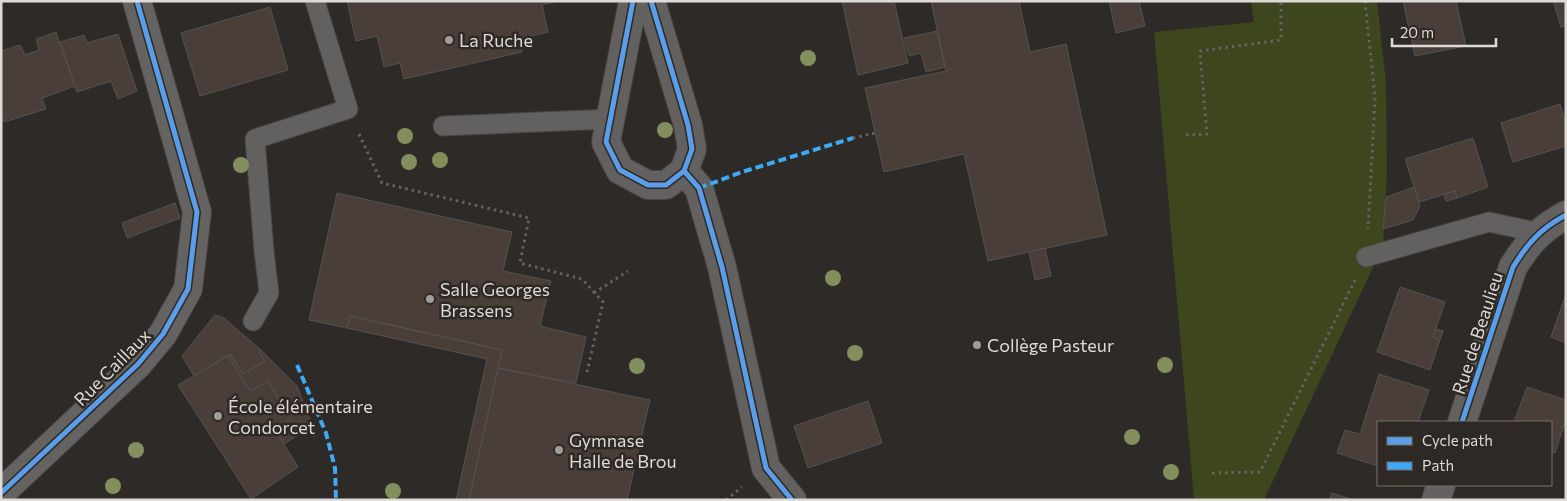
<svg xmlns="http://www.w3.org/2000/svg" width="1567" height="501" font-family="Commissioner,sans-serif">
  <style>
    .green { fill: #3d461c }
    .building { fill: #4a3f38; stroke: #545251 }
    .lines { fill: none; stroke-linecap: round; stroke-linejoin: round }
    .lane-casing { stroke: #484645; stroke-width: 21 }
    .street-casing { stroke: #484645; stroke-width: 30 }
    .secondary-casing { stroke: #484645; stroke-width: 30 }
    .path { stroke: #646362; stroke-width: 3; stroke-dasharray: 2.5 4; stroke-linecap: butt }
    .lane { stroke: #626160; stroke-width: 19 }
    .street { stroke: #626160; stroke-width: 28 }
    .secondary { stroke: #646362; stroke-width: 28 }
    .quiet { stroke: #3fa9f5; stroke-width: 4; stroke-dasharray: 8 4; stroke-linecap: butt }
    .cycleway-casing { stroke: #2f2926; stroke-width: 8 }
    .cycleway { stroke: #5a9eea; stroke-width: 5 }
    .tree { fill: #838e5d }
    .poi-dot { fill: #a09c9a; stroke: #2f2926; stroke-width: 2 }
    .labels { text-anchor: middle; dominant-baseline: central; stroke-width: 5; stroke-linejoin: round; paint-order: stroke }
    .poi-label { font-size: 18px; fill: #dedad8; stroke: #2f2926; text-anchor: start }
    .street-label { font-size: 18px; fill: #dedad8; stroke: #2f2926 }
  </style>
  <rect width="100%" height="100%" fill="#2d2a28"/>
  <!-- green -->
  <polygon class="green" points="1251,1 1377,1 1386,83 1387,172 1383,246 1264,500 1194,500 1154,32 1254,22"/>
  <!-- building -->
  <g class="building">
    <polygon points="347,1 559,1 542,5 548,32 519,39 522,52 404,79 400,63 384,67 377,36 356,41"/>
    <polygon points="842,1 894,1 908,63 858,75"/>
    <polygon points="931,1 1019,1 1030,52 1066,44 1107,235 988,261 964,154 884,172 865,88 946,71"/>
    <polygon points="1109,1 1139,1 1145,26 1116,33"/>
    <polygon points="1403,1 1456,1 1466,46 1415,56"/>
    <polygon points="1553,1 1566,1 1566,26 1561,27"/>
    <polygon points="270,7 288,70 200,96 181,33"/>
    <polygon points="937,31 945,67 926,72 921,53 909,56 904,38"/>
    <polygon points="56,32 75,86 42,98 46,109 4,122 1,115 1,51 20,45 25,55 39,50 36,39"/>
    <polygon points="118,34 137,91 118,99 111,81 77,92 60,42 84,35 87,43"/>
    <polygon points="1560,104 1566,124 1566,146 1513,162 1501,123"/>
    <polygon points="1473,138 1488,187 1457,198 1455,191 1419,202 1405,159"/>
    <polygon points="1414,187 1420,206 1413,220 1383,229 1386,197"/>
    <polygon points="1455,191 1457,198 1446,201 1444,195"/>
    <polygon points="337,193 512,232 503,271 551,281 540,326 586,337 576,383 498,368 502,350 350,316 347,328 309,320"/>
    <polygon points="175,203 180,218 127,238 122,223"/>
    <polygon points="1045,248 1051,276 1035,280 1029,252"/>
    <polygon points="1400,287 1445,302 1433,337 1440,340 1430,370 1377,352"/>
    <polygon points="1566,294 1566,343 1551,337"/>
    <polygon points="215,315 224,318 261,350 259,352 265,361 243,374 230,354 194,376 182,356"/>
    <polygon points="350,316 502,350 469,500 456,500 487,359 347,328"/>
    <polygon points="1436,329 1443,331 1440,340 1433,337"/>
    <polygon points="261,350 297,386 316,435 314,437 309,428 284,444 275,430 291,419 268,381 250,391 228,356 230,354 243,374 265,361 259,352"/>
    <polygon points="228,356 250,391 268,381 291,419 275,430 298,467 251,499 178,385"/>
    <polygon points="498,368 650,400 627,500 469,500"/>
    <polygon points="1379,374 1429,390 1418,422 1378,422 1378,466 1337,453 1345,430 1360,434"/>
    <polygon points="1527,387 1566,400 1566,419 1555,453 1551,452 1551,422 1514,422"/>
    <polygon points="868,401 882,443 808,468 794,426"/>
    <polygon points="1332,493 1354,500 1329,500"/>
  </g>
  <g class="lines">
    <!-- lane casing -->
    <g class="lane-casing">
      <g id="lane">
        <polyline points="443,126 610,119"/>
        <polyline points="1366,257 1489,222 1540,233"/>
        <polyline points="253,321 269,293 264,251 255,139 348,109 315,1"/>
      </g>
    </g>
    <!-- street casing -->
    <g class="street-casing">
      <g id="street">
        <polyline points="633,1 606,142 620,170 648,185 666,185 684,171 692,149 688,125 651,1"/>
        <polyline points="684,171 699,188 722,267 766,468 792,500"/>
        <path d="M1462 422 1513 267C1528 243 1540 229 1566 215"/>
        <polyline points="1436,500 1441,485"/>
      </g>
    </g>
    <!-- secondary casing -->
    <g class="secondary-casing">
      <polyline id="secondary" points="1,493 138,364 163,334 188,289 197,212 137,1"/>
    </g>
    <!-- path -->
    <g class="path">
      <polyline points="1365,1 1375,98 1368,229"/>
      <polyline points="359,134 382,183 529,218 520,263 582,279 603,302 587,372"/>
      <polyline points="1186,135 1207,134 1200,51 1281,40 1281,1"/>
      <polyline points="853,138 875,133"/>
      <polyline points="594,293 628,271"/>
      <polyline points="1212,473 1260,472 1355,280"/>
      <polyline points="726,500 742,487"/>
    </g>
    <!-- lane -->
    <use href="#lane" class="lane"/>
    <!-- street -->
    <use href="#street" class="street"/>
    <!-- secondary -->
    <use href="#secondary" class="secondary"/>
    <!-- quiet -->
    <g class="quiet">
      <polyline points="699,188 742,172 853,138"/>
      <polyline points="297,365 326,433 335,468 336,500"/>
    </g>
    <!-- cycleway casing -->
    <g class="cycleway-casing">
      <g id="cycleway">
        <polyline points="633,1 606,142 620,170 648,185 666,185 684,171 692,149 688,125 651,1"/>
        <polyline points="684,171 699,188 722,267 766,468 792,500"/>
        <path d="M1462 422 1513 267C1528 243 1540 229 1566 215"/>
        <polyline points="1,493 138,364 163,334 188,289 197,212 137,1"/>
      </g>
    </g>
    <!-- cycleway -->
    <use href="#cycleway" class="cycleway"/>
  </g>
  <!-- trees -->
  <g class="tree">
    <circle cx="808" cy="58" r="8"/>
    <circle cx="665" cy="130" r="8"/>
    <circle cx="405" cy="136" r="8"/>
    <circle cx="440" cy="160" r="8"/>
    <circle cx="409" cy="162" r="8"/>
    <circle cx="241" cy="165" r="8"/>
    <circle cx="833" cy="278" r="8"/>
    <circle cx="855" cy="353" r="8"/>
    <circle cx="1165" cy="365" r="8"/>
    <circle cx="637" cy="366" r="8"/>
    <circle cx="1132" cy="437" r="8"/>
    <circle cx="136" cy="450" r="8"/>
    <circle cx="1171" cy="472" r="8"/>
    <circle cx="113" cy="486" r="8"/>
    <circle cx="393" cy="491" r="8"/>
  </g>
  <!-- markers -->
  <g class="poi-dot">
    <circle cx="449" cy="40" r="5"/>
    <circle cx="430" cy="299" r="5"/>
    <circle cx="977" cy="345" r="5"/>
    <circle cx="218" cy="416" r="5"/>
    <circle cx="559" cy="450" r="5"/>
  </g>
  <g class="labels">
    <!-- poi labels -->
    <g class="poi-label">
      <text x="459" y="40">La Ruche</text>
      <text x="440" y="289">Salle Georges<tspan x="440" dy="21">Brassens</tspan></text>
      <text x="987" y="345">Collège Pasteur</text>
      <text x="228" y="406">École élémentaire<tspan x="228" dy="21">Condorcet</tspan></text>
      <text x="569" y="440">Gymnase<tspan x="569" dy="21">Halle de Brou</tspan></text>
    </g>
    <!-- street labels -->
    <g class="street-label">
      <text transform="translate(1477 333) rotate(-72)">Rue de Beaulieu</text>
      <text transform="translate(112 367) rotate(-45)">Rue Caillaux</text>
    </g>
  </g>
  <!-- border -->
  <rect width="1567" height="501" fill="none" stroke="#dedad8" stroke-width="5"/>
  <!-- legend -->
  <rect x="1377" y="421" width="175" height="65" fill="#2f2926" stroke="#75706d"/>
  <rect x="1387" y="437" width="25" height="8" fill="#5a9eea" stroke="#75706d"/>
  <text x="1422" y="446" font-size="15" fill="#dedad8">Cycle path</text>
  <rect x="1387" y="462" width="25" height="8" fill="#3fa9f5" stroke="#75706d"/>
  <text x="1422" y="471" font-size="15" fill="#dedad8">Path</text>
  <!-- scale -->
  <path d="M1392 38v8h104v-8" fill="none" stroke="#dedad8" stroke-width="2.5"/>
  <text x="1400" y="38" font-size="15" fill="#dedad8" stroke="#2f2926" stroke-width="4" paint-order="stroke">20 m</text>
</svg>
